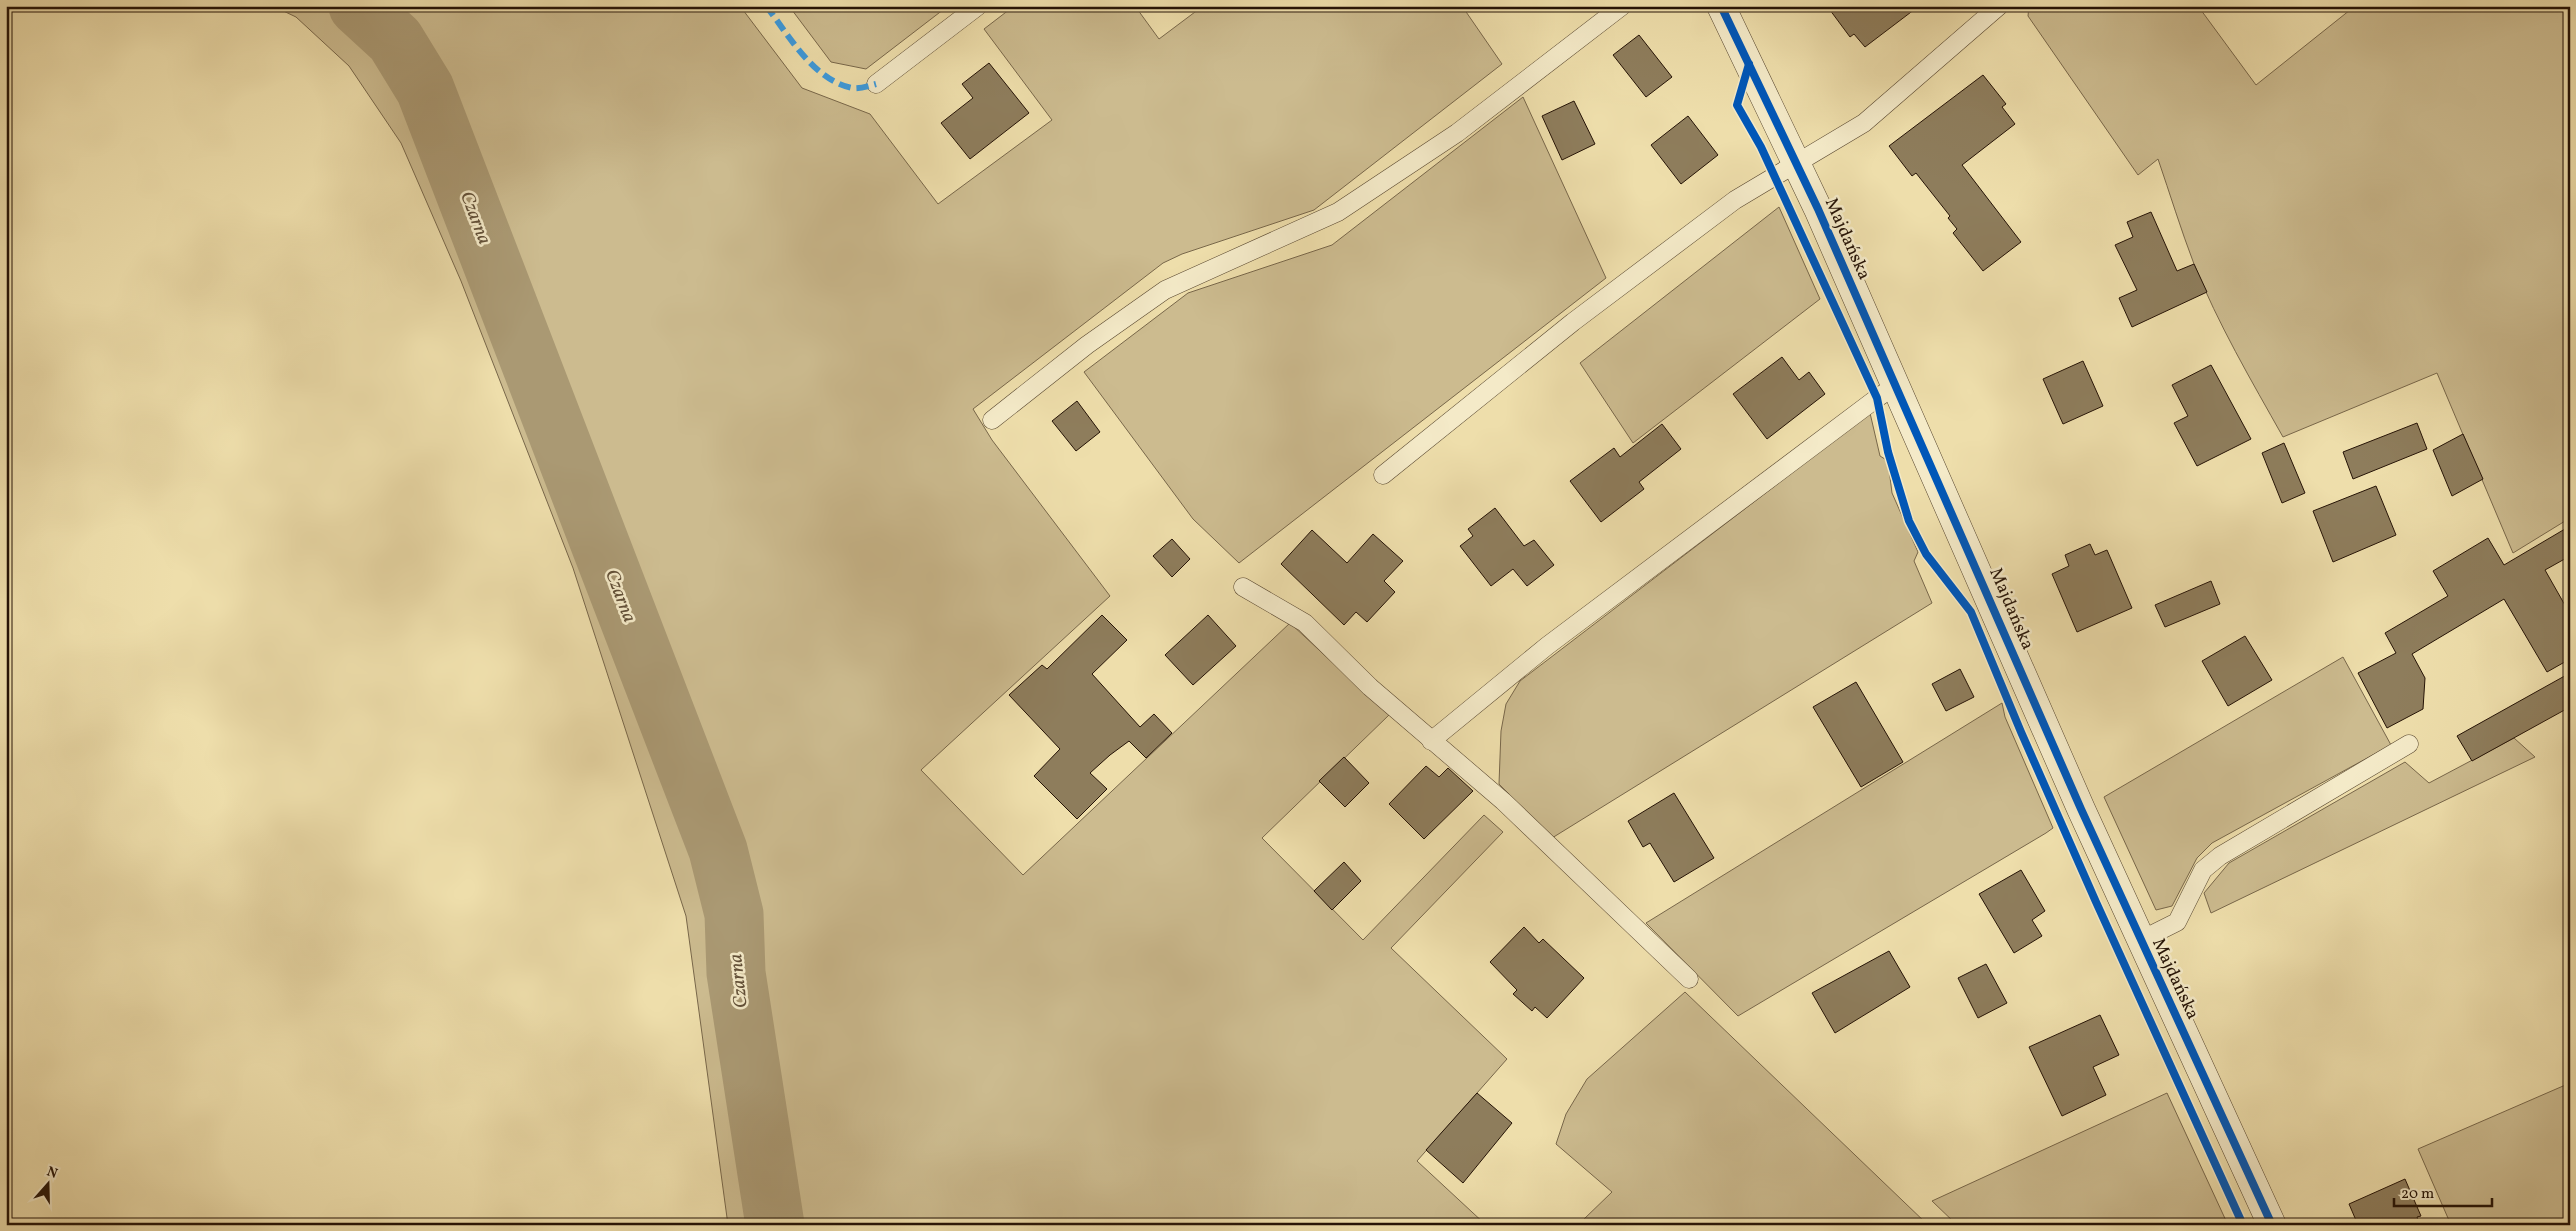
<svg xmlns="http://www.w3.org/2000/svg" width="2576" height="1231" font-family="Vollkorn,serif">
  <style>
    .green { fill: #ccbb8f; stroke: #78674a }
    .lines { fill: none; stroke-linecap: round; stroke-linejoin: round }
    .river { stroke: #aa9973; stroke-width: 59 }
    .building { fill: #8e7d5c; stroke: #251306 }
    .service-casing { stroke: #57462f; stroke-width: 19 }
    .minor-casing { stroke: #57462f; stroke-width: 29 }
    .service { stroke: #f4eac8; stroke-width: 18 }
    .minor { stroke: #f4eac8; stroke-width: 28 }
    .quiet { stroke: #3c9add; stroke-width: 6; stroke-dasharray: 12 6; stroke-linecap: butt }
    .cycleway-casing { stroke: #f4eac8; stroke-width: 11 }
    .cycleway { stroke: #0057b8; stroke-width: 8 }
    .labels { text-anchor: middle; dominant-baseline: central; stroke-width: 5; stroke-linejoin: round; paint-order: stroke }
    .street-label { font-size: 18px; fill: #251306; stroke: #f4eac8 }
    .water-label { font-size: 19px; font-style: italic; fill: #614f37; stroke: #f4eac8 }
  </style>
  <rect width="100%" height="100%" fill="#eedeab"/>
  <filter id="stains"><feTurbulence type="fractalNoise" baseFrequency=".004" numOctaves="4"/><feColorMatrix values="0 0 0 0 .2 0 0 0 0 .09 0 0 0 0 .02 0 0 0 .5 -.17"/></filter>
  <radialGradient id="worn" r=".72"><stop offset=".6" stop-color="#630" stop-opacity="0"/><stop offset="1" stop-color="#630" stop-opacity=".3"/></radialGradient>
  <!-- green -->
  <g class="green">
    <polygon points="273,6 740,6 802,88 870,114 938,204 1052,120 984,29 1014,6 1135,6 1159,39 1203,6 1462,6 1502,64 1314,210 1182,254 1163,263 973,409 992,440 1110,596 921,770 1023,875 1290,623 1389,715 1262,838 1363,940 1484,815 1503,832 1391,948 1507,1059 1417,1161 1486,1225 728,1225 686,916 573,568 461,281 401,143 349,66 296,17"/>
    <polygon points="789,6 948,6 866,69 831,62"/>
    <path d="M2029 6H2198L2256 85 2355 6H2570V518L2513 553 2437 373 2283 437C2251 380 2218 324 2194 264 2181 230 2170 194 2158 159L2138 175 2028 16Z"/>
    <polygon points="1523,97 1606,278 1239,563 1193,519 1084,372 1188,293 1332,245"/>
    <polygon points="1779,207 1820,299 1633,443 1580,363"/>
    <polygon points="1870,413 1880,456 1888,461 1892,493 1918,552 1914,561 1932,603 1552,838 1499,784 1501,731 1506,704 1520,681"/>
    <polygon points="2343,657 2391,745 2212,843 2197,858 2172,906 2156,910 2104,797"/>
    <polygon points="2002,703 2005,717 2053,828 2046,833 1738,1016 1646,923"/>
    <polygon points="2514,738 2535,757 2211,913 2204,893 2229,863 2405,762 2429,783"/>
    <polygon points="1685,992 1928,1225 1587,1225 1583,1220 1612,1192 1556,1144 1566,1114 1587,1079"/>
    <polygon points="2570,1083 2570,1222 2563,1225 2451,1225 2418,1149"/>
    <polygon points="2167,1093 2228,1225 1957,1225 1932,1201"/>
  </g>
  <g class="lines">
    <!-- river -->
    <polyline class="river" points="358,6 395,40 425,89 718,850 734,914 736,973 775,1225"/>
  </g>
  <!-- building -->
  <g class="building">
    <polygon points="1827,6 1919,6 1865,47 1854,34 1850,37"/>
    <polygon points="1639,35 1672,77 1646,97 1613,55"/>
    <polygon points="989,63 1029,113 970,159 941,123 973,98 962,84"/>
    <polygon points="1983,75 2006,104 2002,107 2015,124 1962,165 2021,242 1983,271 1953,233 1957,229 1948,218 1950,216 1916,173 1912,176 1889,146"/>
    <polygon points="1574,101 1595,144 1562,160 1542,116"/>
    <polygon points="1688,116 1718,155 1681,184 1651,145"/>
    <polygon points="2151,212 2177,271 2194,264 2207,292 2132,327 2119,298 2137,290 2115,245 2133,237 2127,222"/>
    <polygon points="1782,357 1799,380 1809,372 1825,394 1767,439 1733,394"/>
    <polygon points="2083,361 2103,406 2063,424 2043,379"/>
    <polygon points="2211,365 2251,439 2197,466 2174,423 2188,416 2172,385"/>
    <polygon points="1077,401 1100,432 1076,451 1052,421"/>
    <polygon points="2417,423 2427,449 2353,479 2343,452"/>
    <polygon points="1662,424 1681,449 1639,482 1644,489 1601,522 1570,481 1614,448 1620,457"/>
    <polygon points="2463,434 2483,479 2452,496 2433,450"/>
    <polygon points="2284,443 2305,493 2282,503 2262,453"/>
    <polygon points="2376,486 2396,535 2333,562 2313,511"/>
    <polygon points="1495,508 1524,546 1534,540 1554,565 1527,586 1513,569 1491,586 1460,546 1473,536 1468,529"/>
    <polygon points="2570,526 2570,556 2545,570 2570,614 2570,659 2547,672 2504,599 2412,654 2425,678 2423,709 2387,728 2358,673 2396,653 2385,633 2448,596 2433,571 2488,538 2504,565"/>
    <polygon points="1312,530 1347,563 1373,534 1403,561 1384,581 1395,592 1367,622 1356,612 1344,625 1281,564"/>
    <polygon points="1172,539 1190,559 1172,577 1153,556"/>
    <polygon points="2090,544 2095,555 2107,550 2132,608 2077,632 2052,574 2069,566 2065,555"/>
    <polygon points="2211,581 2220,604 2165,627 2155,605"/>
    <polygon points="1102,615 1127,640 1092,674 1140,727 1154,714 1172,733 1146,758 1129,741 1110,755 1090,773 1107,789 1077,819 1034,776 1060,749 1009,695 1042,665 1047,669"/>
    <polygon points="1208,615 1236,646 1193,685 1165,655"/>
    <polygon points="2245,636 2272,680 2228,706 2202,661"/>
    <polygon points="1960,669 1974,697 1946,711 1932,684"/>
    <polygon points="2570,673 2570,707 2472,761 2457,736"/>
    <polygon points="1856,682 1903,762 1861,787 1813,707"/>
    <polygon points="1344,757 1369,783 1345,807 1319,781"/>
    <polygon points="1426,766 1439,777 1448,768 1473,791 1424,839 1389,804"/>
    <polygon points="1674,793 1714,858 1674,882 1650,843 1643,847 1628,821"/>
    <polygon points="1344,862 1361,881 1332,910 1314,891"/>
    <polygon points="2021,870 2045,911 2032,920 2042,936 2014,953 1979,894"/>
    <polygon points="1524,927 1539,943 1543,939 1584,978 1547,1018 1535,1007 1532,1011 1513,994 1517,990 1490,962"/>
    <polygon points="1889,951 1910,987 1835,1033 1812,993"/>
    <polygon points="1986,964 2007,1003 1978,1018 1958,978"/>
    <polygon points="2100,1015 2119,1055 2093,1067 2106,1095 2062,1116 2029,1047"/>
    <polygon points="1477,1093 1512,1123 1463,1183 1426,1150"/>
    <polygon points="2405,1179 2421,1216 2417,1217 2420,1225 2358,1225 2349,1204"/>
  </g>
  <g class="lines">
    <!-- service casing -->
    <g class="service-casing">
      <g id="service">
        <polyline points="876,84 978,6"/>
        <polyline points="992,420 1087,345 1165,290 1338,212 1457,133 1622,6"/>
        <polyline points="1383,475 1573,322 1735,200 1864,123 1999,6"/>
        <polyline points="1243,587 1305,623 1370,687 1503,801 1689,979"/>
        <polyline points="1431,741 1547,646 1877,398 1895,386"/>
        <polyline points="2141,940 2177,922 2203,870 2220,856 2409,744"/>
      </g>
    </g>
    <!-- minor casing -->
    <g class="minor-casing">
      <polyline id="minor" points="1721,6 1818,209 2081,809 2272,1225"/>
    </g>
    <!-- service -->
    <use href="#service" class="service"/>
    <!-- minor -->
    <use href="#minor" class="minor"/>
    <!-- quiet -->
    <path class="quiet" d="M766 6C789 35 813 80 852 88 859 89 869 86 876 84"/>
    <!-- cycleway casing -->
    <g class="cycleway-casing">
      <g id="cycleway">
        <polyline points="1721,6 1818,209 2081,809 2272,1225"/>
        <polyline points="1749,64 1737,105 1761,147 1877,398 1888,452 1909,521 1926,554 1971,612 2021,732 2096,902 2243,1225"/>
      </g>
    </g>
    <!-- cycleway -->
    <use href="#cycleway" class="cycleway"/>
  </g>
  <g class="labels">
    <!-- street labels -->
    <g class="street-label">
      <text transform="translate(1847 239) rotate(66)">Majdańska</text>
      <text transform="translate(2011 609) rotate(67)">Majdańska</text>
      <text transform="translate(2175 979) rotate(65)">Majdańska</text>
    </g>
    <!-- water labels -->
    <g class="water-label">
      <text transform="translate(475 218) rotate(69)">Czarna</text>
      <text transform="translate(620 596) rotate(69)">Czarna</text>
      <text transform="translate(739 981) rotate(-96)">Czarna</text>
    </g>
  </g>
  <!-- margin -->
  <rect width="2576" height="1231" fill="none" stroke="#eedeab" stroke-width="25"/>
  <rect x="8" y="8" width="2561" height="1216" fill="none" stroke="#251306" stroke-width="2.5"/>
  <rect x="12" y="12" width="2551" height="1206" fill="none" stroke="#251306"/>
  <!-- north arrow -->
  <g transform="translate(48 1184) rotate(20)" stroke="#f4eac8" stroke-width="4" paint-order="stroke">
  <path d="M0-4L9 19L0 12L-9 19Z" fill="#251306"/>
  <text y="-8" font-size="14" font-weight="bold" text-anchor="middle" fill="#251306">N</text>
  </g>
  <!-- scale -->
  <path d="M2394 1198v8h98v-8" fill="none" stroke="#251306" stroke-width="2.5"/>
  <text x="2401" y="1198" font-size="15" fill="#251306" stroke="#f4eac8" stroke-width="4" paint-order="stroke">20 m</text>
  <rect width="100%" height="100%" filter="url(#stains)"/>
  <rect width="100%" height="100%" fill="url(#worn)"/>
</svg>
